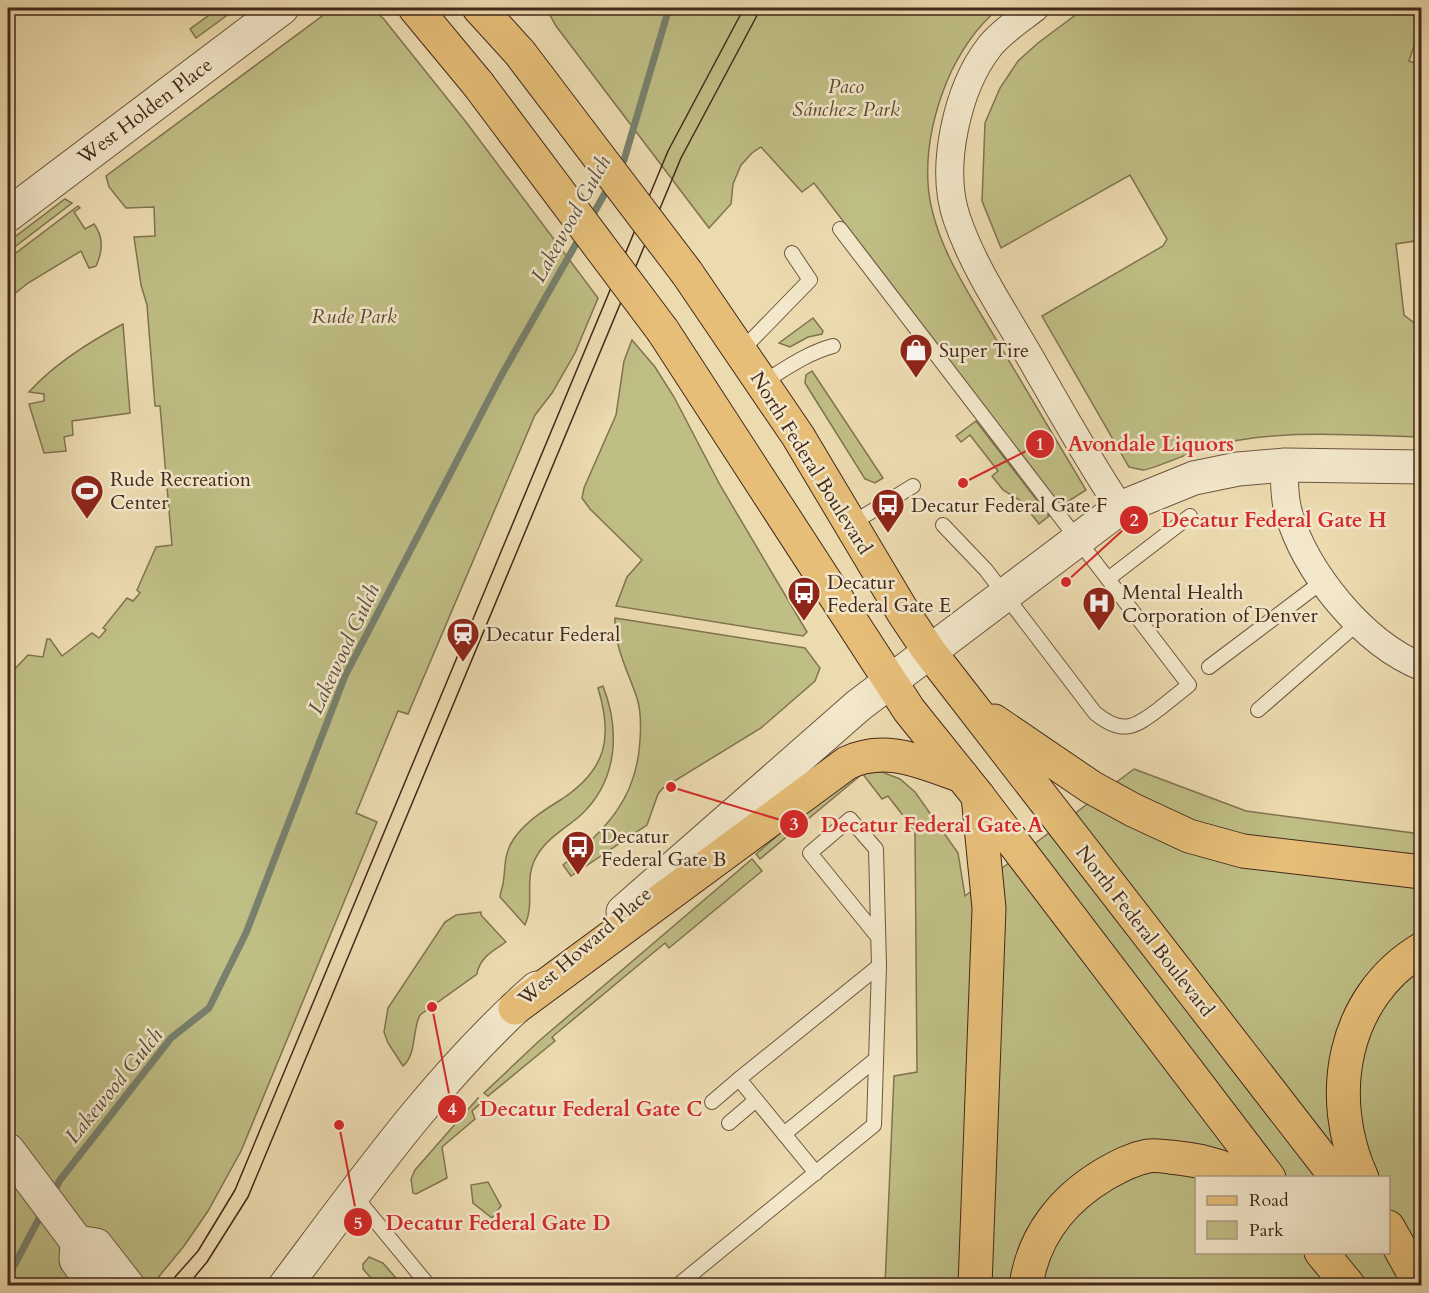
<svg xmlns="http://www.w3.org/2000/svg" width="1429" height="1293" font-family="Cardo,serif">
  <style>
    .green { fill: #bfbe85; stroke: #817350; stroke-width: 1.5; fill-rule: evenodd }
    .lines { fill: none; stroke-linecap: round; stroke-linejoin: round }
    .stream { stroke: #77816e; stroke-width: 7 }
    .service-casing { stroke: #6d5540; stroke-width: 16 }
    .minor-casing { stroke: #6d5540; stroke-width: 29 }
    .tertiary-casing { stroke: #6d5540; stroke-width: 35 }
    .primary-casing { stroke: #43281b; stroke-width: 35 }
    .service { stroke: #f3e8cb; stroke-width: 14 }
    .minor { stroke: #f3e8cb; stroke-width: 27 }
    .tertiary { stroke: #f3e8cb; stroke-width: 33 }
    .primary { stroke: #e6be78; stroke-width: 33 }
    .tram { stroke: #43281b; stroke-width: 1.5 }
    .primary-bridge-casing { stroke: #43281b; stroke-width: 35; stroke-linecap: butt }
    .primary-bridge { stroke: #e6be78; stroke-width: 33 }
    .labels { text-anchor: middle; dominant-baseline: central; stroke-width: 5; stroke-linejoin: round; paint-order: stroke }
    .park-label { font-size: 20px; font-style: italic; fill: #5c4630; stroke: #f3e8cb }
    .street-label { font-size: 20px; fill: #43281b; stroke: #f3e8cb }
    .poi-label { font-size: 20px; fill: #43281b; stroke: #f3e8cb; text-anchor: start }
    .water-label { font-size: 21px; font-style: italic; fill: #594d3e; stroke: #f3e8cb }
    .leader { fill: none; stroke: #d62828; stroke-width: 2 }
    .callout-dot { fill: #d62828; stroke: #f3e8cb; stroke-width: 2 }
    .mark-label { font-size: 18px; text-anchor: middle; font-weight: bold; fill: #fff }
    .callout-label { font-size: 21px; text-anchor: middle; font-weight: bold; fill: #d62828; stroke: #f3e8cb; stroke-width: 5; stroke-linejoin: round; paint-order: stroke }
  </style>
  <rect width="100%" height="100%" fill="#ecdbaf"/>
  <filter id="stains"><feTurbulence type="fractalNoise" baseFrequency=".00333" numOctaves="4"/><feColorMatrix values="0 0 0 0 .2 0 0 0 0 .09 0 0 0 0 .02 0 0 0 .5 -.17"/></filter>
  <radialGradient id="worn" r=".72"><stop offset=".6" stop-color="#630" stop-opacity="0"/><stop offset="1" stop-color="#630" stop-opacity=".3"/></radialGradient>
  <!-- green -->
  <g class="green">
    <polygon points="219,8 237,8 196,38 190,29"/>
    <polygon points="333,8 370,8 383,18 466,122 598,298 575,353 552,393 535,415 408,714 398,711 356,813 377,822 241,1151 208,1211 184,1246 152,1285 8,1285 8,676 28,655 43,657 47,639 50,639 62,656 92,633 99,638 106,630 103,628 127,598 133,601 140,593 137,590 156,547 172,545 160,406 155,406 147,305 141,285 134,237 155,236 154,207 126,208 109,187 106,176"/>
    <path d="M546 8H1000C977 25 958 55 947 81 934 113 926 149 928 183 931 241 973 300 1002 349 1030 396 1058 443 1086 490L1061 506 814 183 802 192 761 147 752 153 741 165 733 184 731 204 709 228 556 26Z"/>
    <path d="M1085 8H1421V25L1409 61 1421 65V240L1396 244 1404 315 1413 322 1421 321V437C1350 435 1278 428 1207 447 1194 451 1151 470 1143 470 1138 469 1133 468 1129 467L1042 316 1163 246 1167 239 1130 175 1001 248 982 201 985 123 1000 88 1018 61 1038 43Z"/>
    <polygon points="65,199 72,203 8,252 8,242"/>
    <path d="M78 206 80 208 74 212 85 229 94 224C104 237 103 251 96 266L89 268 81 251 28 283 8 299V259Z"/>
    <polygon points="813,318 823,331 822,334 808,337 790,347 779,343"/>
    <path d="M123 324 130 413 72 421 73 435 64 437 66 451 44 453 29 404 44 401V394L29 392C55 363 89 342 123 324Z"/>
    <polygon points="632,340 655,367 674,397 720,485 807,632 803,636 616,606 627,577 642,560 590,509 582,498 584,488 616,415 624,361"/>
    <polygon points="812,371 883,478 875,483 865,479 805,383 806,375"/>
    <polygon points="976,421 1049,516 1039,524 1021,501 1003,490 992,476 998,471 970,435 961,442 956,436"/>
    <path d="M615 618 805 648 820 668 815 681 761 728 663 788 658 794 647 825 571 876 563 865C606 829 637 799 640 740 641 726 641 711 637 698 628 671 614 647 615 618Z"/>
    <path d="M603 686C620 730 618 779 582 814 568 827 548 837 538 854 522 878 536 901 525 925L500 897C500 893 502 889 503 884 506 867 503 856 513 840 525 822 544 810 562 799 607 769 613 737 598 688Z"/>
    <path d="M1134 769 1246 811 1421 834V1285H885L894 1076 917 1072 915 831 888 796 882 799 862 773 882 772 900 779 915 792 958 853 965 896ZM1196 1178H1388V1252H1196Z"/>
    <polygon points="861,775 760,859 756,854 839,783"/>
    <polygon points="752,859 762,871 669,948 665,943 552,1037 555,1041 488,1096 484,1093 539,1041"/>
    <path d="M481 912V915L506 942C494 950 479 958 477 974L420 1015C412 1030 417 1054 403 1066L388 1043 384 1032 388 1008 445 922 456 915Z"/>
    <polygon points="478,1098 481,1103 472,1111 475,1119 442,1147 447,1178 416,1194 413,1193 411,1179 415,1170"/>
    <polygon points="488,1182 501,1206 492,1218 473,1203 471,1185"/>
    <polygon points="369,1257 383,1263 402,1285 377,1285 363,1269 363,1264"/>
  </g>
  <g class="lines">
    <!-- stream -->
    <g class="stream">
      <polyline points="619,168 624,160 669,8"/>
      <polyline points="591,218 609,186"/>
      <polyline points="52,1195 60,1180 171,1038 209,1008 246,933 345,676 501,376 581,235"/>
      <polyline points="8,1277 42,1213"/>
    </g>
    <!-- service casing -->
    <g class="service-casing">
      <g id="service">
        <path d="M840 229 1189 685C1179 693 1169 701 1159 709 1134 728 1122 735 1095 713L986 570 943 525"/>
        <polyline points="740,352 810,280 792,253"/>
        <path d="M762 383C785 369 807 353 833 346"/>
        <polyline points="851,524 913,486"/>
        <polyline points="1108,579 1190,516"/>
        <polyline points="1209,667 1323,581"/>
        <polyline points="1258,710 1358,623"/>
        <polyline points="712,1102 739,1079"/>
        <polyline points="729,1123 756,1100"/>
        <polyline points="784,1134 876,1059"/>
        <polyline points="816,1173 739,1079 879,966 876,849 850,819 810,853 878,937"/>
        <polyline points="354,1195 429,1286"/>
        <polyline points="677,1286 874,1125 879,966"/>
      </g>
    </g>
    <!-- minor casing -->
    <g class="minor-casing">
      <g id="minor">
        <path d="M1035 8C1021 19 1002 31 990 46 957 88 939 168 957 219 973 266 1002 309 1027 352 1057 404 1086 457 1120 508"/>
        <path d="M1285 465C1284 481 1284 495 1288 511 1305 572 1363 643 1422 667"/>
      </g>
    </g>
    <!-- tertiary casing -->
    <g class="tertiary-casing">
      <g id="tertiary">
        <polyline points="8,215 282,8"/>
        <polyline points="623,912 859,705 1120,508 1194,478 1238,469 1285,465 1422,467"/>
        <polyline points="8,1150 77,1242 76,1260 95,1286"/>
        <polyline points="77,1242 96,1245 128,1286"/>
        <path d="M285 1286C363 1182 439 1074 537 988"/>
      </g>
    </g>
    <!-- primary casing -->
    <g class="primary-casing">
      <g id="primary">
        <polyline points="415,8 478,84"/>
        <polyline points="479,8 520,53"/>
        <polyline points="687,273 798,436 903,612 929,651 1337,1178"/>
        <polyline points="663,331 909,710 978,796 1269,1178"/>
        <polyline points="994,721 1091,787 1133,810 1189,836 1243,851 1422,872"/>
        <path d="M515 1008 847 763C887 744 923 763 962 776"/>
        <path d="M1362 1178C1325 1097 1342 997 1422 949"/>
        <polyline points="1388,1227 1421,1286"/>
        <polyline points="1321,1252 1349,1286"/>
        <polyline points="975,1286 989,908 978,796"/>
        <path d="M1026 1286C1033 1236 1063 1199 1105 1174 1119 1166 1132 1159 1148 1156 1155 1155 1163 1156 1170 1157 1197 1160 1221 1164 1245 1178"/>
      </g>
    </g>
    <!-- service -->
    <use href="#service" class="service"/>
    <!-- minor -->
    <use href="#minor" class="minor"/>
    <!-- tertiary -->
    <use href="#tertiary" class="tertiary"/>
    <!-- primary -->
    <use href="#primary" class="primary"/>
    <!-- tram -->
    <g class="tram">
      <polyline points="167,1286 198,1251 235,1190 668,151 744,8"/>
      <polyline points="187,1286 207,1262 248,1197 681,158 761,8"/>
    </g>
    <!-- primary-bridge casing -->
    <g class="primary-bridge-casing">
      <g id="primary-bridge">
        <polyline points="520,53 687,273"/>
        <polyline points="478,84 663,331"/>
      </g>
    </g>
    <!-- primary-bridge -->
    <use href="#primary-bridge" class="primary-bridge"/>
  </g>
  <!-- icons -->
  <defs>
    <g id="shop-pin" transform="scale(1.725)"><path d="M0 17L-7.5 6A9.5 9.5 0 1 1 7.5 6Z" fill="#8f2418" stroke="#f3e8cb"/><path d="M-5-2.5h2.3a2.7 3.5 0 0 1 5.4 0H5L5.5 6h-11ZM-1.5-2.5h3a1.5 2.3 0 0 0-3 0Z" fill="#fff"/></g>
    <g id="stadium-pin" transform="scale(1.725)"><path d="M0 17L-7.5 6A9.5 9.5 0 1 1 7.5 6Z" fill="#8f2418" stroke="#f3e8cb"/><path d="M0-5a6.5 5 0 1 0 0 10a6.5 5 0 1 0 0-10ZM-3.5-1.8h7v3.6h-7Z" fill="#fff"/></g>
    <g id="bus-pin" transform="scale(1.725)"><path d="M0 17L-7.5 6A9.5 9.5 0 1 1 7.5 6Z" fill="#8f2418" stroke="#f3e8cb"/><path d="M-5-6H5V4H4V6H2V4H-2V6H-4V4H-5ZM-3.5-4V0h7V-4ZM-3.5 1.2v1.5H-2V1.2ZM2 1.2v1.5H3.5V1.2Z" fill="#fff"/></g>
    <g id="hospital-pin" transform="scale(1.725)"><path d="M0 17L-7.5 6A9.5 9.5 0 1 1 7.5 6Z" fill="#8f2418" stroke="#f3e8cb"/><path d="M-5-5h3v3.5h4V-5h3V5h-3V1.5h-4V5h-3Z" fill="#fff"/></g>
    <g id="station-pin" transform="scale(1.725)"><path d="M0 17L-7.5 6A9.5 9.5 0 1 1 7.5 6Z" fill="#8f2418" stroke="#f3e8cb"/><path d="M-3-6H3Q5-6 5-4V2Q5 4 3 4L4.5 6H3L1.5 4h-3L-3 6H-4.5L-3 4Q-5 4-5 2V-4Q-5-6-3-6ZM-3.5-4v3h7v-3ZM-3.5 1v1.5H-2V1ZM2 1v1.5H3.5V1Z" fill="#fff"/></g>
  </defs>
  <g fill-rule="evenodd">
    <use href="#shop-pin" x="916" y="350"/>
    <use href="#stadium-pin" x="87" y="491"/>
    <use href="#bus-pin" x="888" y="505"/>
    <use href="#bus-pin" x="804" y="593"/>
    <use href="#hospital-pin" x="1099" y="603"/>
    <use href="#station-pin" x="463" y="634"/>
    <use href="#bus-pin" x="578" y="847"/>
  </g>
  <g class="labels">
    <!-- park labels -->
    <g class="park-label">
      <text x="846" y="86">Paco<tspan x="846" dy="23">Sánchez Park</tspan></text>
      <text x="354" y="316">Rude Park</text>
    </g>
    <!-- street labels -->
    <g class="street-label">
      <text transform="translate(145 111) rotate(-37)">West Holden Place</text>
      <text transform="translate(811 463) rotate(58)">North Federal Boulevard</text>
      <text transform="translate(1145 931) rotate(52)">North Federal Boulevard</text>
      <text transform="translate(585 946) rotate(-41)">West Howard Place</text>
    </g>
    <!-- poi labels -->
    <g class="poi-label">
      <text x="939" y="350">Super Tire</text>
      <text x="110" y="479">Rude Recreation<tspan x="110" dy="23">Center</tspan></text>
      <text x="911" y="505">Decatur Federal Gate F</text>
      <text x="827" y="582">Decatur<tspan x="827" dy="23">Federal Gate E</tspan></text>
      <text x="1122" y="592">Mental Health<tspan x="1122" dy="23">Corporation of Denver</tspan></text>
      <text x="486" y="634">Decatur Federal</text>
      <text x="601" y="836">Decatur<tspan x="601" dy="23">Federal Gate B</tspan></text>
    </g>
    <!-- water labels -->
    <g class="water-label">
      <text transform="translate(571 219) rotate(-61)">Lakewood Gulch</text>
      <text transform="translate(344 649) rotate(-65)">Lakewood Gulch</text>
      <text transform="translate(114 1086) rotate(-51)">Lakewood Gulch</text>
    </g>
  </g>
  <!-- callouts -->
  <path class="leader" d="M963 483L1040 444M1066 582L1134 520M671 787L794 824M432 1007L452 1109M339 1125L358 1222"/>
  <g class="callout-dot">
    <circle cx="963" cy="483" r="6"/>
    <circle cx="1066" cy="582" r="6"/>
    <circle cx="671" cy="787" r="6"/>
    <circle cx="432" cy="1007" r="6"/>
    <circle cx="339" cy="1125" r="6"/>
    <circle cx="1040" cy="444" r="15"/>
    <circle cx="1134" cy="520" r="15"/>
    <circle cx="794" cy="824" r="15"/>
    <circle cx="452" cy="1109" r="15"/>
    <circle cx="358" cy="1222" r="15"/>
  </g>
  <g class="mark-label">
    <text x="1040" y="450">1</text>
    <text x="1134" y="526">2</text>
    <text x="794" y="830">3</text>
    <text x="452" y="1115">4</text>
    <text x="358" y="1229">5</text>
  </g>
  <g class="callout-label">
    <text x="1151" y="451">Avondale Liquors</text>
    <text x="1274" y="527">Decatur Federal Gate H</text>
    <text x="932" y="832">Decatur Federal Gate A</text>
    <text x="591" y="1116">Decatur Federal Gate C</text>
    <text x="498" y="1230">Decatur Federal Gate D</text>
  </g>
  <!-- margin -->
  <rect width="1429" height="1293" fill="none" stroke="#ecdbaf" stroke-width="30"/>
  <rect x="9" y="9" width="1411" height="1275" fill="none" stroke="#43281b" stroke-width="3"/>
  <rect x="15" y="15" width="1399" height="1263" fill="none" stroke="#43281b" stroke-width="1.5"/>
  <!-- legend -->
  <rect x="1195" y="1176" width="195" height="78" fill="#f3e8cb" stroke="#ad9b85" stroke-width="1.5"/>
  <rect x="1207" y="1196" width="30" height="9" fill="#e6be78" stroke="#ad9b85" stroke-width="1.5"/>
  <text x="1249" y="1206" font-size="18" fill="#43281b">Road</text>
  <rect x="1207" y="1221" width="30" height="18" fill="#bfbe85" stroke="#ad9b85" stroke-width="1.5"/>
  <text x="1249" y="1236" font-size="18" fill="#43281b">Park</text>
  <rect width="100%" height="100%" filter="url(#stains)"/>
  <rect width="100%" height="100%" fill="url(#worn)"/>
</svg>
